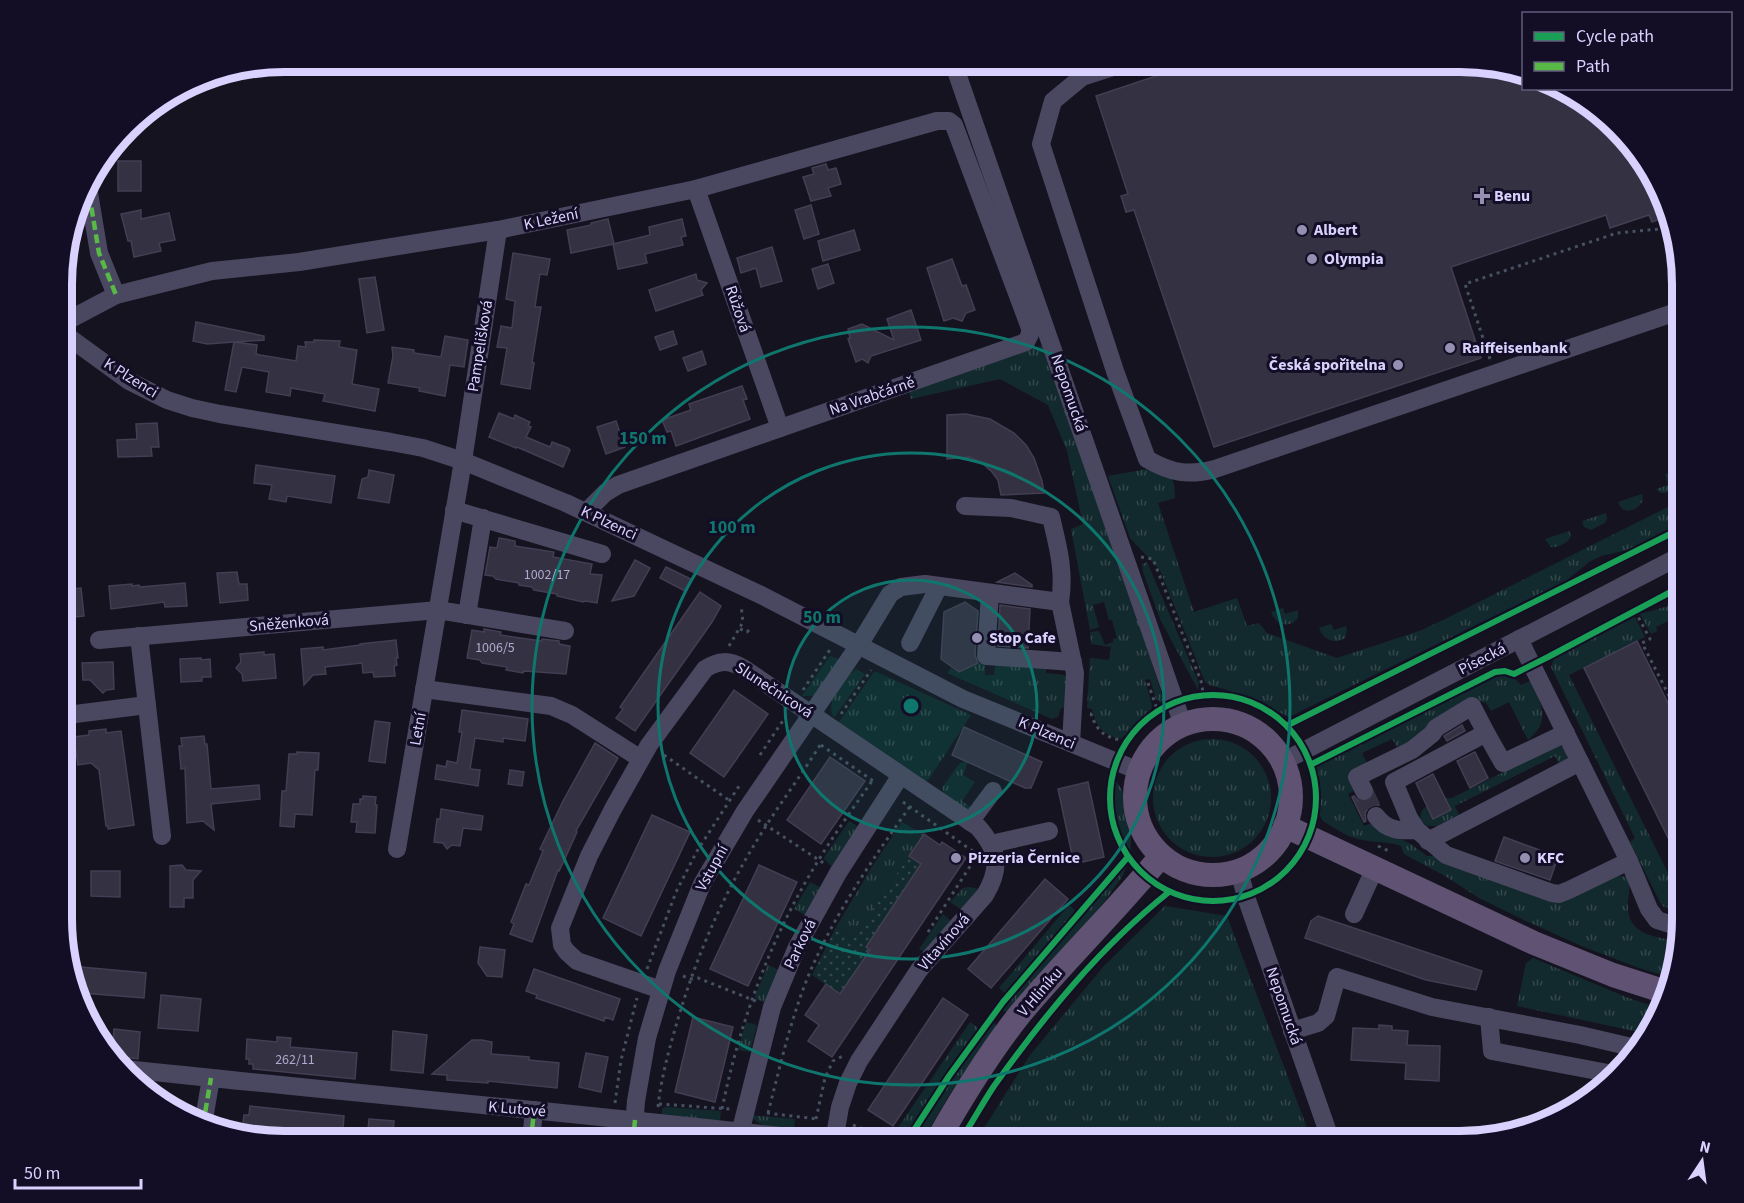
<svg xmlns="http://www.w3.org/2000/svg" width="1744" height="1203" font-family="'Source Sans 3',sans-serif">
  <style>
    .grass { fill: url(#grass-tufts) }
    .park { fill: url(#park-dots) }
    .building { fill: #343142; stroke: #433e53; stroke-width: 1.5 }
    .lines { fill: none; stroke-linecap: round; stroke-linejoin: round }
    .minor-tunnel { stroke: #333041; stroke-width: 18; stroke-dasharray: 18 9; stroke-linecap: butt }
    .path { stroke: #455161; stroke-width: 3; stroke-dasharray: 3 4.5; stroke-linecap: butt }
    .minor { stroke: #4a4861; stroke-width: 18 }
    .major { stroke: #5f5272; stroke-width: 24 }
    .quiet { stroke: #58b947; stroke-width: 4.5; stroke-dasharray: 9 4.5; stroke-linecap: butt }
    .cycleway-casing { stroke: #130e25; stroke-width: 10 }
    .cycleway { stroke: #1a9f57; stroke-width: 6 }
    .ring { fill: none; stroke: #0f766e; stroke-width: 3 }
    .poi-dot { fill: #958fb1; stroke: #130e25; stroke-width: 2 }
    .labels { text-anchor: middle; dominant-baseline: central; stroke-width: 6; stroke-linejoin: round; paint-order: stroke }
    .number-label { font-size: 14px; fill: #b0aad0 }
    .poi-label { font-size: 16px; font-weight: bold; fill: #d9d2ff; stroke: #130e25; text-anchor: start }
    .street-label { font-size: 16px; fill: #d9d2ff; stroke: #130e25 }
    .rim { fill: none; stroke: #d9d2ff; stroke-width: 8 }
    .centre { fill: #0f766e; stroke: #130e25; stroke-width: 3 }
    .ring-label { font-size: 18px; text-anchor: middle; font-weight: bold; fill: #0f766e; stroke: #130e25; stroke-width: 6; stroke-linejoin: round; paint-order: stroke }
  </style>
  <defs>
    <pattern id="grass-tufts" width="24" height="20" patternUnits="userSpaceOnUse" patternTransform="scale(1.5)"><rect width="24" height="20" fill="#122a2d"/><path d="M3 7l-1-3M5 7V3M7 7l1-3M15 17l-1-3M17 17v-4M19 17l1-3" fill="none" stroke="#34484c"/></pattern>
    <pattern id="park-dots" width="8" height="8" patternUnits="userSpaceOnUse" patternTransform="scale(1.5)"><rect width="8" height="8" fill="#122a2d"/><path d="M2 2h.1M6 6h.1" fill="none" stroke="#34484c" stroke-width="1.8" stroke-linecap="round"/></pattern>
  </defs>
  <rect width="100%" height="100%" fill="#161320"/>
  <!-- grass -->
  <g class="grass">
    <path d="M1043 345 1145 641 1164 702 1162 703 1156 699 1150 679 1145 680 1152 705 1151 711 1121 739C1104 736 1095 725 1092 709L1087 708 1090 658 1109 660 1111 647 1091 644 1090 632 1099 631 1105 645 1113 642V639L1117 638 1112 620H1109L1104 602 1093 605 1099 627 1090 630 1071 529 1083 524 1067 451 1048 405 1000 379 911 399 909 392Z"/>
    <path d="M1147 469 1171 477 1174 484 1175 498 1158 503 1194 612 1237 598 1247 626 1259 623 1267 633 1337 658 1422 630 1447 618 1682 500V522L1627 550 1601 556 1589 562 1567 580 1289 717C1269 707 1248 698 1227 690 1219 687 1211 687 1205 682L1160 570 1130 538 1108 476Z"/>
    <path d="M1676 470C1681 482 1676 488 1666 493H1661L1656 489 1668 485 1665 474Z"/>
    <path d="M1642 494 1643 500C1638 511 1623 516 1618 502Z"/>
    <polygon points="1606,513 1607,518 1605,523 1591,530 1584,527 1582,521"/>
    <path d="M1569 531 1571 536C1568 543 1558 548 1551 547L1545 539Z"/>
    <polygon points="1147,562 1199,683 1198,690 1161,621 1143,572 1142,564"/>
    <polygon points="1682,598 1682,614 1656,627 1657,631 1651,634 1640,614 1672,605"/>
    <path d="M1283 608 1285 614 1298 610V618L1293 623C1283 627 1275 622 1271 612Z"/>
    <polygon points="1635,617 1645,637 1569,675 1679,895 1679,902 1672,908 1664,907 1661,904 1630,842 1635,838 1551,667 1555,656"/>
    <path d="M1331 624 1334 630 1346 626 1347 630 1345 638C1334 645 1323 639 1319 628Z"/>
    <polygon points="830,656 838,659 838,664 815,696 802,696"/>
    <polygon points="980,663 985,664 985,675 994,675 995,664 1046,668 1046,673 1065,675 1068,682 1066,708 1061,708 1058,717 1052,719 947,673 951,668 959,673"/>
    <path d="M856 669 865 674 834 718C824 701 843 680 856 669Z"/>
    <polygon points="874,672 877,672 971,715 929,779 926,781 839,722"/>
    <path d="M1500 675 1513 677 1521 685 1530 681C1541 703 1552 721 1528 740L1509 702 1491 711 1486 703 1479 701 1399 750 1392 739 1362 753 1368 765 1357 789 1348 794 1364 826 1372 823 1412 845 1427 856H1437L1555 898 1611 875 1627 877C1631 884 1629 892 1628 900 1625 936 1653 936 1680 942L1673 978 1639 968 1584 947 1526 921 1479 898 1445 876 1404 854 1401 846C1389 841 1376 843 1363 840 1348 838 1335 828 1323 821L1318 812 1320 799 1316 766Z"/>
    <circle cx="1212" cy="798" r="59"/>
    <path d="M1555 746H1561L1566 752 1567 760 1560 765 1555 756 1455 806 1459 815 1437 826H1427L1421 820C1420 813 1421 810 1427 806L1451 810 1445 798H1452Z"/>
    <polygon points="962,762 968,762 963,775 975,782 962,801 972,808 969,812 944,794 942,788 959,764"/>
    <path d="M1113 778C1130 792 1133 834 1130 855 1116 830 1113 806 1113 778Z"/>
    <polygon points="849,821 859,827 832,867 824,859 825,856"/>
    <polygon points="902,822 924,835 853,938 836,927 873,865"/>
    <polygon points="1127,863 1128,863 1122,877 1104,902 1011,1012 1002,1011"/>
    <polygon points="810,882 820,887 805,915 794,909"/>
    <polygon points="969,887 980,889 962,910 950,902 963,888"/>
    <polygon points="1069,905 1077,912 1007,995 999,988"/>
    <polygon points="1165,906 1227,916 1312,1141 976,1141 1030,1055 1104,966"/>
    <polygon points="943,914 952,922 926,953 919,949"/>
    <polygon points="1533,958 1626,997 1661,1009 1648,1034 1517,1006 1526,963"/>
    <polygon points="768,965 779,970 766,1003 756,999 755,996"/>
    <polygon points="994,1021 997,1029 953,1089 922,1141 913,1141 947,1085"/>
    <polygon points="746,1022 757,1025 750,1052 738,1050"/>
    <path d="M970 1022 980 1029 936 1091 906 1141C902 1142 896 1140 893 1136L895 1132Z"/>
    <polygon points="665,1107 721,1111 720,1121 662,1115 662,1109"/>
    <path d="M751 1115 795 1119 794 1128C779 1127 758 1129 751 1115Z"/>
    <path d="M845 1127 857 1130 886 1141C871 1141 852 1145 845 1127Z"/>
  </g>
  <!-- park -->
  <polygon class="park" points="909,856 921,864 866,947 870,950 840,994 812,975 836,927 853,938"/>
  <!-- building -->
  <g class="building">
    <polygon points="1198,62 1474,62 1524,72 1524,88 1560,88 1595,107 1653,173 1666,217 1652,222 1649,215 1610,228 1606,215 1451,267 1481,358 1214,447 1134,210 1126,212 1121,196 1128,194 1096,96"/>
    <rect x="118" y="161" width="23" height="30"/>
    <polygon points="826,164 828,170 836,168 841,184 828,188 831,196 811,201 803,177 814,174 812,168"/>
    <polygon points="811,205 819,234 804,239 795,210"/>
    <polygon points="141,210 141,219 169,213 175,240 159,243 161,251 134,257 131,241 128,241 121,214"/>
    <polygon points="608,219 614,244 571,253 567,230 591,225 591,223"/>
    <polygon points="682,219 686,236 681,237 683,245 645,254 647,263 618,269 613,244 650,235 649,227"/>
    <polygon points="854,230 860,250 823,261 818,241"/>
    <polygon points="772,247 782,281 761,287 756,268 741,273 737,258"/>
    <polygon points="513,253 550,259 547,275 540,274 537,293 535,307 541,307 532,362 534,363 530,389 501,384 507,348 497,347 501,326 512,328 515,301 506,299"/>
    <polygon points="952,259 962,286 966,285 975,310 966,313 962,321 953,318 944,321 927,268"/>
    <polygon points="828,264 834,283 818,289 812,269"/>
    <polygon points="696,274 697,280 707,283 701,290 703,295 656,311 649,290"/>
    <polygon points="375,277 384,330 367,333 359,279"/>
    <polygon points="911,310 921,340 871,356 868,363 862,359 856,362 848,339 850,338 848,329 862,324 894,340 887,319"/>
    <polygon points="196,322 264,336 264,340 234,342 257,345 256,354 260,355 296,361 298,346 306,347 305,342 314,342 314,340 340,341 339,347 357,350 352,384 379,389 375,411 323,401 325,394 291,388 290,396 266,392 269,372 242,367 236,392 225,390 234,342 207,344 193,341"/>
    <polygon points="673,331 677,344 660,350 655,337"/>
    <polygon points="445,336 468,340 464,367 450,365 445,396 419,391 420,388 388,383 393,356 392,347 414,350 414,353 441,357"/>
    <polygon points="702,351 706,364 688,371 683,358"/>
    <polygon points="742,386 747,399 743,400 750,419 676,446 671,431 667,432 662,420 691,410 689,404"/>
    <polygon points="499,413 514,419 515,415 530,422 528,426 531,427 526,437 550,447 552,442 568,448 570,450 563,467 517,447 516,448 489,437"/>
    <polygon points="966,414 990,419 1014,433 1026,445 1034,458 1042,481 1044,493 1001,495 998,480 992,472 981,462 969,457 947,459 947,415"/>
    <polygon points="616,421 625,447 606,454 597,427"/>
    <polygon points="157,423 159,447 151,447 152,456 118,457 117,440 137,439 136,424"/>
    <polygon points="256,465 335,476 331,503 287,496 286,502 269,499 272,485 254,483"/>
    <polygon points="369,470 394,475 389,503 358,498 362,479 368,477"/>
    <polygon points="499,538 515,541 515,546 554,552 553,557 592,564 590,574 602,575 597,603 585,601 583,602 557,596 557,594 534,590 532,587 519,585 519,583 496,579 493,576 485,575 490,547 497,548"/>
    <polygon points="635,560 650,568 634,596 612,601"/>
    <polygon points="666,567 691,579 685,591 660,578"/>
    <polygon points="237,572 239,584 247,584 248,600 220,603 217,573"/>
    <polygon points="1015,573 1032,585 1032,587 997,582"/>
    <polygon points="185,583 187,606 165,607 164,602 111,609 109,586 132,584 132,586 139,585 140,587"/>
    <polygon points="81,588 84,616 63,618 63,590"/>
    <polygon points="700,592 721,606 712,622 635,731 616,718 623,709 620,707"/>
    <polygon points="965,602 978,611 975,655 978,663 959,672 941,659 944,612"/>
    <polygon points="1000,605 1030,609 1028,648 998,646"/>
    <polygon points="484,629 501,632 500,635 542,641 542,639 559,641 559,644 570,646 566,674 524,671 523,673 506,670 507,667 482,663 480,660 467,658 472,630 484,632"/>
    <polygon points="396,640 398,658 396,658 397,665 394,666 395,676 374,677 373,672 363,673 362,663 325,667 326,674 313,675 304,685 301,649 323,647 323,650 360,645 360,644"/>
    <polygon points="1637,641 1682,731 1682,866 1584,668"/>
    <polygon points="264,652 264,655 274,654 276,678 243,681 242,674 236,668 241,662 240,654"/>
    <polygon points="201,658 201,660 210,659 211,677 202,677 202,681 181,682 180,659"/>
    <polygon points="113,662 114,689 106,690 103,693 90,680 83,680 82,663"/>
    <polygon points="734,690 768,714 724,777 690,753"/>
    <polygon points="462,710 528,719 525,741 503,738 503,742 475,738 470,769 480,770 478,786 435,779 437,765 446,767 447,761 457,763 462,732 459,732"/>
    <polygon points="375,721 390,723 385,763 369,761"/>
    <polygon points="1462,725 1465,731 1447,741 1444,736"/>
    <polygon points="964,727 1042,762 1031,788 1025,788 952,755"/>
    <polygon points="106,729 106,733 121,731 134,825 108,829 108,826 106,826 99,770 91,763 78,765 74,737 89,735 89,731"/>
    <polygon points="204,736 205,744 207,744 211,789 259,785 260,799 211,804 214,830 203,821 187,823 185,768 181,769 179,746 182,746 181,738"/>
    <polygon points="595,743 618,758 576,831 577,832 563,863 559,871 558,870 532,942 510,934 514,924 511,922 526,884 529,885 543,851 540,849 563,801"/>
    <polygon points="297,752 319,753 318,770 315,770 312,815 295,814 294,827 280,826 282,791 286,791 289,754 297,754"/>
    <polygon points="1475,752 1488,778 1470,788 1457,761"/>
    <polygon points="830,757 865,781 821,844 787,820"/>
    <polygon points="510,770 524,772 522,786 508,784"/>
    <polygon points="1433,774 1451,810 1433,819 1416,783"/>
    <polygon points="1088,782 1104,857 1074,864 1058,789"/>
    <polygon points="1374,795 1379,805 1373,805 1368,808 1365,813 1366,821 1364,822 1352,797 1354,796 1358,801 1364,802 1370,801"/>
    <polygon points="363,796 376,797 375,805 377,805 375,833 356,832 357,822 351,822 353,804 360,804 360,799 363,799"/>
    <polygon points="441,809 483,816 481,830 463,828 460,846 452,845 447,849 443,843 434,842 437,819 440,819"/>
    <polygon points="652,815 690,832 641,936 603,918"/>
    <polygon points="924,834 940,845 942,842 966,858 832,1057 808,1041 819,1025 805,1015 826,984 840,994 870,950 866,947 921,864 909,856"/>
    <polygon points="1504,837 1558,857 1550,880 1495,861"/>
    <polygon points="182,865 186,870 201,871 193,880 193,898 184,898 184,907 170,907 170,866"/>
    <polygon points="759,865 797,882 748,986 710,969"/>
    <polygon points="91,871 120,871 120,897 91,896"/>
    <polygon points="1045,879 1068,899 991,988 968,969"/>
    <polygon points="1318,916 1482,971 1476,990 1426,980 1305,938 1311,921"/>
    <polygon points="480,947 505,950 502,977 487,976 478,963"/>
    <polygon points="70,966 146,973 144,998 82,993 82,983 75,982"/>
    <polygon points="534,969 620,999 613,1020 605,1017 604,1021 536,998 537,995 526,991"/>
    <polygon points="161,995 201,999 198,1031 158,1028"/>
    <polygon points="943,998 968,1015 893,1126 868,1110"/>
    <polygon points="693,1017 733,1027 715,1102 675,1092"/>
    <polygon points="1379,1025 1392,1026 1392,1030 1408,1031 1407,1045 1440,1046 1439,1081 1405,1079 1406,1063 1351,1060 1353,1028 1379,1029"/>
    <polygon points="114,1029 140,1032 138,1059 114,1056 112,1054"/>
    <polygon points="393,1031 427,1035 423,1073 391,1070"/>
    <polygon points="277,1037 291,1038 290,1047 357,1053 355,1079 253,1069 253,1064 249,1064 249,1059 246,1059 247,1039 277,1042"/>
    <polygon points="472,1040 482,1040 492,1042 491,1054 529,1057 529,1060 559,1063 557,1088 488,1081 488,1083 447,1080 447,1075 432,1074"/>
    <polygon points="586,1053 608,1057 601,1092 579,1087"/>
    <polygon points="250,1106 344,1116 342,1141 242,1131 244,1115 249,1115"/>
    <polygon points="369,1119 394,1121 392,1141 367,1141"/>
  </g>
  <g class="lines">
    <!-- minor-tunnel -->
    <polyline class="minor-tunnel" points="1364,791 1376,816"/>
    <!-- path -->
    <g class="path">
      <polyline points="1490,359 1465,284 1617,233 1670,228"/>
      <polyline points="1141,557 1153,559 1201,681 1203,692"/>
      <polyline points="1635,611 1650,639 1642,643 1682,721"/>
      <polyline points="740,629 747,632 750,629"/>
      <polyline points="729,646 743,622 741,605"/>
      <polyline points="1148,683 1157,709"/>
      <polyline points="803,690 831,648"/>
      <polyline points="841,714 871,670"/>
      <path d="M1090 714H1091C1098 734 1107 738 1126 741"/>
      <polyline points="821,745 876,783"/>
      <polyline points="664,755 730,801"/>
      <polyline points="760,755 786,716"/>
      <polyline points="903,802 974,852"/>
      <polyline points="758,820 825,864"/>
      <polyline points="1378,846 1391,852"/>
      <polyline points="928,932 976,857"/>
      <polyline points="647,969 676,892 697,851 741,783"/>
      <polyline points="683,976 690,979 698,978 758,1002"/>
      <polyline points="615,1103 621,1060 637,998"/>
      <polyline points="659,1104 730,1109"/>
      <path d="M658 1107C661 1078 669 1050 677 1022 698 951 726 888 766 826 784 798 804 771 822 742"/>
      <path d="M722 1109C740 1021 771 937 818 861 835 833 854 807 872 781"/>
      <polyline points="767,1113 817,1119"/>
      <path d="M768 1113C781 1063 792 1012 813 965 839 907 875 856 911 805"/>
      <polyline points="816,1119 825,1078 833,1061 843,1056"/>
      <polyline points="853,1125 895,1141"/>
    </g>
    <!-- minor -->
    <g class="minor">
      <polyline points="953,62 1183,725"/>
      <path d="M1129 62 1082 77 1053 101 1041 144 1115 371 1147 459C1171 473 1188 476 1215 469L1682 310"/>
      <polyline points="87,181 99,253 116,295"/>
      <polyline points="696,189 780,428"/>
      <polyline points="63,323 116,295 212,271 299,262 498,230 696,189 937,121 949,121 954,125 1030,328 1030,334 1026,342 618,485 605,493 586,512"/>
      <polyline points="63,333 129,381 167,400 192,408 220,414 391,442 423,448 463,461 566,503 761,595 963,699 1139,771"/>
      <path d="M965 506 1011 508 1051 517C1058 547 1065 571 1060 602"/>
      <polyline points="454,510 602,554"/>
      <polyline points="990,593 986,656 1073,662"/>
      <polyline points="467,615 483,518"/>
      <polyline points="139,636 162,836"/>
      <polyline points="1519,639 1629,861 1649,909 1657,920 1682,928"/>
      <polyline points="99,640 438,610 565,631"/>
      <polyline points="910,643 939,586"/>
      <polyline points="424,689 551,706 572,715 641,759"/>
      <polyline points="75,714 147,705"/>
      <polyline points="1566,733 1503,763 1486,733 1394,782 1409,818 1417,830 1446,855 1552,893 1559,894 1569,890 1629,861"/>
      <polyline points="1282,762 1682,555"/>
      <polyline points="1364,791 1357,777 1412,750 1432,734 1436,728 1472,706 1486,733"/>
      <path d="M1376 816C1387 831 1400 831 1417 830"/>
      <polyline points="970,822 993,791"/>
      <polyline points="1428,841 1580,762"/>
      <polyline points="991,844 1049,831"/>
      <polyline points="397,849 463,461 498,230"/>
      <polyline points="1239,871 1246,897 1331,1141"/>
      <polyline points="1354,914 1375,868"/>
      <path d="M661 990 577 961 567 952 562 945 560 928 589 856 613 809 649 745 705 669C719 660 729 660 743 668L978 827C999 851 1001 868 985 895L919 970 859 1061 848 1083 840 1107 834 1141"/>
      <polyline points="1489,1017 1492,1051 1613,1074"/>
      <polyline points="1292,1031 1318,1023 1326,1016 1337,977 1432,1007 1580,1035 1640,1049"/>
      <path d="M126 1069C358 1094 591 1114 824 1141"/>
      <polyline points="203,1125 211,1078"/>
      <polyline points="531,1141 534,1110"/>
      <polyline points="633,1141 636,1101 647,1038 667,971 702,884 745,811 859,645 890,594 901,587 925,584 1060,602 1075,673 1071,743"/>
      <polyline points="738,1141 772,1007 797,947 838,873 901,775"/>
    </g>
    <!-- major -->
    <g class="major">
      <circle cx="1213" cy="797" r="78"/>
      <polyline points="1285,826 1534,943 1613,975 1669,993"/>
      <path d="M937 1141C962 1097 988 1054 1020 1014 1065 960 1116 911 1161 856"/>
    </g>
    <!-- quiet -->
    <g class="quiet">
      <polyline points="87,181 99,253 116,295"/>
      <polyline points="203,1125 211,1078"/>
      <polyline points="531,1141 534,1110"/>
      <polyline points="633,1141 635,1120"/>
    </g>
    <!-- cycleway casing -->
    <g class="cycleway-casing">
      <g id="cycleway">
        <circle cx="1213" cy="798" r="103"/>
        <polyline points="1288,725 1682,528"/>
        <polyline points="1312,764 1495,672 1505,671 1514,674 1548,657 1682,586"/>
        <polyline points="907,1141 949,1076 1003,1002 1127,858"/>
        <path d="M960 1141C972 1123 982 1104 994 1086 1044 1016 1101 946 1169 892"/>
      </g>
    </g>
    <!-- cycleway -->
    <use href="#cycleway" class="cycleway"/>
  </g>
  <!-- distance rings -->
  <circle cx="911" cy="706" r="126" fill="#0f766e" fill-opacity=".12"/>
  <g class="ring">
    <circle cx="911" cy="706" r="126"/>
    <circle cx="911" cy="706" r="253"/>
    <circle cx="911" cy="706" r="379"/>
  </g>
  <!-- markers -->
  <g class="poi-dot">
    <path d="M1479 187h6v6h6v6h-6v6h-6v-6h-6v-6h6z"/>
    <circle cx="1302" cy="230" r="6"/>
    <circle cx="1312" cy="259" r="6"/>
    <circle cx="1450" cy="348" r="6"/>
    <circle cx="1398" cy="365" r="6"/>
    <circle cx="977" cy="638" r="6"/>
    <circle cx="956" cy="858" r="6"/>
    <circle cx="1525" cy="858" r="6"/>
  </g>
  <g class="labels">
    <!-- number labels -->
    <g class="number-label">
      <text x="547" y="575">1002/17</text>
      <text x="495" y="648">1006/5</text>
      <text x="295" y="1060">262/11</text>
    </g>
    <!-- poi labels -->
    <g class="poi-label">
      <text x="1494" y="196">Benu</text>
      <text x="1314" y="230">Albert</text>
      <text x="1324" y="259">Olympia</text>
      <text x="1462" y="348">Raiffeisenbank</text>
      <text x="1386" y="365" text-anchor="end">Česká spořitelna</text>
      <text x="989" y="638">Stop Cafe</text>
      <text x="968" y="858">Pizzeria Černice</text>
      <text x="1537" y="858">KFC</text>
    </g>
    <!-- street labels -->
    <g class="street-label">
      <text transform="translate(551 219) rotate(-12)">K Ležení</text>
      <text transform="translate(738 309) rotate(71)">Růžová</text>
      <text transform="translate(480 346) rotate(-81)">Pampelišková</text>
      <text transform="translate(131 378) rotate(32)">K Plzenci</text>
      <text transform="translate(1069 393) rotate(71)">Nepomucká</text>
      <text transform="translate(872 396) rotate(-19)">Na Vrabčárně</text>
      <text transform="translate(609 523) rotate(25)">K Plzenci</text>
      <text transform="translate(289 623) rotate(-5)">Sněženková</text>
      <text transform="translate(1482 659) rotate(-27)">Písecká</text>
      <text transform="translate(774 690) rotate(33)">Slunečnicová</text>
      <text transform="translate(418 729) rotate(-80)">Letní</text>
      <text transform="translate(1047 733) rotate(23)">K Plzenci</text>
      <text transform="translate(712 868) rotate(-61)">Vstupní</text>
      <text transform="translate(944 942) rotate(-49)">Vltavínová</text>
      <text transform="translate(800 944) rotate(-64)">Parková</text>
      <text transform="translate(1040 992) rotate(-49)">V Hliníku</text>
      <text transform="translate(1284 1006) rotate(71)">Nepomucká</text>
      <text transform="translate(517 1109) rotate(5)">K Lutové</text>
    </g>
  </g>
  <!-- crop -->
  <path d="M0 0H1744V1203H0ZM284 72H1460A212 212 0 0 1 1672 284V919A212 212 0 0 1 1460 1131H284A212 212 0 0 1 72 919V284A212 212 0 0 1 284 72Z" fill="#130e25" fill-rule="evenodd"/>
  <path class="rim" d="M284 72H1460A212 212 0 0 1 1672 284V919A212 212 0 0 1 1460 1131H284A212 212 0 0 1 72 919V284A212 212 0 0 1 284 72Z"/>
  <circle cx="911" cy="706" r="9" class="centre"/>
  <g class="ring-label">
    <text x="643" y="444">150 m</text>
    <text x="732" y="533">100 m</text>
    <text x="822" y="623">50 m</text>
  </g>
  <!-- legend -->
  <rect x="1522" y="12" width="210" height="78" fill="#130e25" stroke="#625c7c" stroke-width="1.5"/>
  <rect x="1534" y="32" width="30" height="9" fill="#1a9f57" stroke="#625c7c" stroke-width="1.5"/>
  <text x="1576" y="42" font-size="18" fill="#d9d2ff">Cycle path</text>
  <rect x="1534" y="62" width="30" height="9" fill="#58b947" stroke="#625c7c" stroke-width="1.5"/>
  <text x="1576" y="72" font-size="18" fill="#d9d2ff">Path</text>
  <!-- north arrow -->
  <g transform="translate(1702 1161) rotate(13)" stroke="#130e25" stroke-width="4.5" paint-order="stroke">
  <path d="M0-4.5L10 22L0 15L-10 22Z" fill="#d9d2ff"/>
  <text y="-9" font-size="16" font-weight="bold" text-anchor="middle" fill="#d9d2ff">N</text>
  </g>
  <!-- scale -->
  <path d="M15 1179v9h126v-9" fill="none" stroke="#d9d2ff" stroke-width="3"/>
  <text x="24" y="1179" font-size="18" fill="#d9d2ff" stroke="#130e25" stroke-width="4.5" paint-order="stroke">50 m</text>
</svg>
